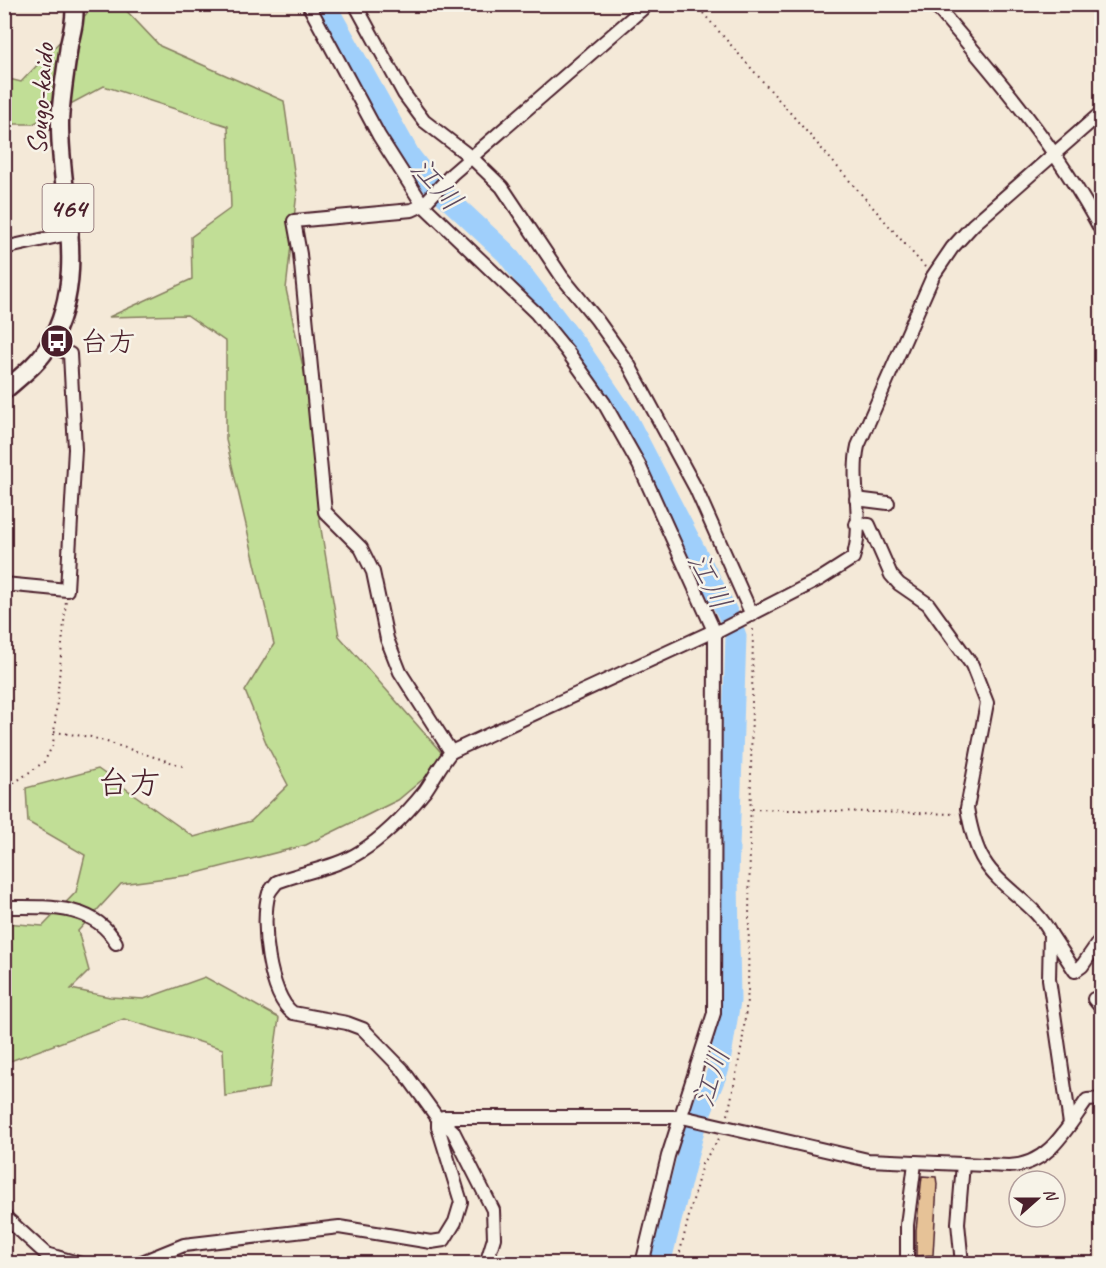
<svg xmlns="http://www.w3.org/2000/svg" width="1106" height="1268" font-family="Caveat,'Klee One',sans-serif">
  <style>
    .green { fill: #c1de96; stroke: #867e60; stroke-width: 1.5 }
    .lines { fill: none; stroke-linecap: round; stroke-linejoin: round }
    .river { stroke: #9fcffb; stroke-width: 21 }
    .building { fill: #e6c297; stroke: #4a1f2b; stroke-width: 1.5 }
    .minor-casing { stroke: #4a1f2b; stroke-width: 16 }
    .highway-casing { stroke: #4a1f2b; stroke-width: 21 }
    .path { stroke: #4a1f2b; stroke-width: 2; stroke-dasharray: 1.5 4.5; stroke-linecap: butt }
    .minor { stroke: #f7f3e8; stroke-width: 12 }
    .highway { stroke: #f7f3e8; stroke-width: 16 }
    .labels { text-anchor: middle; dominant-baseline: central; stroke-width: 5; stroke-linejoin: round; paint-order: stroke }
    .shield { fill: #f7f3e8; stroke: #7e5f64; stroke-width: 1.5 }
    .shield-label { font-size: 27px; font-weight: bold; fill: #4a1f2b }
    .street-label { font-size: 28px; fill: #4a1f2b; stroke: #f7f3e8 }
    .poi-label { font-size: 28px; fill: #4a1f2b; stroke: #f7f3e8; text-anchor: start }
    .water-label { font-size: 30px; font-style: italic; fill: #5f4b5f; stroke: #f7f3e8 }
    .quarter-label { font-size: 32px; fill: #4a1f2b; stroke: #f7f3e8 }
  </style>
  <rect width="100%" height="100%" fill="#f4e9d8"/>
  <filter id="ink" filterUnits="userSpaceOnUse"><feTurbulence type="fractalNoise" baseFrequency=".0167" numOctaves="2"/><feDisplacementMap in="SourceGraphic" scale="12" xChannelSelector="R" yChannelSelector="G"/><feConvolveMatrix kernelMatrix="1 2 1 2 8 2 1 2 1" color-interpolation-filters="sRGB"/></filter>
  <g filter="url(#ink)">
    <!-- green -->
    <polygon class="green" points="95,5 121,5 160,46 284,101 297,192 286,289 308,390 318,511 339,636 447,759 398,800 306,845 189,875 121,884 78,931 89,971 71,989 110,997 144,999 205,977 279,1018 269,1088 225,1096 223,1049 124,1019 5,1063 5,923 43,926 76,892 85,855 28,822 26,788 98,769 194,837 251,821 288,785 267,745 245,691 274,644 226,440 226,342 187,315 109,317 192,279 191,237 231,208 228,126 104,86 33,124 5,124 5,78 21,82"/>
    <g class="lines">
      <!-- river -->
      <polyline class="river" points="325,4 410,156 431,183 506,253 580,350 627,419 728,614 736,636 728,878 730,1001 719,1068 695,1126 660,1264"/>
    </g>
    <!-- building -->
    <polygon class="building" points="922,1176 936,1177 937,1184 933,1255 916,1256 916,1230"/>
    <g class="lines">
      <!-- minor casing -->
      <g class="minor-casing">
        <g id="minor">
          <polyline points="308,4 379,136 423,205 536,313 567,351 604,403 639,465 715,633 714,1013 668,1156 642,1264"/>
          <polyline points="355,4 404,94 424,121 472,158 502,187 562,277 597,320 629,365 696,489 752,615"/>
          <path d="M934 4C996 76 1057 147 1102 232"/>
          <polyline points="4,248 72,233"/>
          <polyline points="856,499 888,503"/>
          <path d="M856 524 869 525 891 575 899 584 928 604 972 665 987 703 967 808C970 825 975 847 984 861 1001 889 1036 904 1050 933L1049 979 1070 1124"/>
          <polyline points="4,584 67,590 75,449 70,354 49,345"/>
          <path d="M451 752 709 633H715L820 579 853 558C865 523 850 482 858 446L933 276 952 248 973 225 1102 112"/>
          <path d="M4 907C44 907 95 903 116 943"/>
          <polyline points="1050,933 1075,971 1082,966 1102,937"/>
          <polyline points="1094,999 1102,1009"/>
          <polyline points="4,1216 46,1254 81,1264"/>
          <path d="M137 1264 184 1245 339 1227 431 1242 444 1240 455 1222 461 1202 438 1127V1122L443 1117H682L868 1160 1009 1166C1049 1165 1066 1129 1087 1100L1102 1099"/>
          <path d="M486 1264 494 1238 493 1210 453 1131 436 1116 402 1069 363 1029 347 1023 293 1013C269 996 260 921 269 893 271 889 275 885 277 882 305 871 335 868 360 852 384 837 408 812 425 791 434 778 441 764 451 752L400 672 387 639 373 572 361 548 325 512 300 254 294 221 412 210 423 205 452 174 648 4"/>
          <polyline points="907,1264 907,1225 915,1163"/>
          <polyline points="962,1264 958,1223 963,1164"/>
        </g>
      </g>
      <!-- highway casing -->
      <g class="highway-casing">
        <path id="highway" d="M4 391C20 377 39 363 49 345 90 275 59 197 60 122 61 96 66 70 69 45 72 32 76 18 74 4"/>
      </g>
      <!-- path -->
      <g class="path">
        <polyline points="695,4 925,267"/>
        <polyline points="54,732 91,737 186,767"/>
        <polyline points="4,790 44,762 53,745 66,600"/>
        <polyline points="752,809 956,814"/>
        <polyline points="728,1115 742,1045 748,991 753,628"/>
        <polyline points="677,1264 702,1164 720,1137"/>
      </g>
      <!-- minor -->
      <use href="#minor" class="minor"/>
      <!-- highway -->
      <use href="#highway" class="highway"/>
    </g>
  </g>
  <!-- icons -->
  <defs>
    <g id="bus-disc" transform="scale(1.725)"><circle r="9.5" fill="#4a1f2b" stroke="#f7f3e8"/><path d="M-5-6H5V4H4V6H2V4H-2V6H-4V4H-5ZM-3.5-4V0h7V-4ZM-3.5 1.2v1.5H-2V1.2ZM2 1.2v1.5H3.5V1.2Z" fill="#fff"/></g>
  </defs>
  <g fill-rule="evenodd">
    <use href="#bus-disc" x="57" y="341"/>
  </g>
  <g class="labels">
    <!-- shield labels -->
    <rect class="shield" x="42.5" y="184" width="51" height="48" rx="4.5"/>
    <g class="shield-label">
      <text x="68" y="208">464</text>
    </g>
    <!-- street labels -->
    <g class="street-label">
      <text transform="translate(40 99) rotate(-86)">Sougo-kaido</text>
    </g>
    <!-- poi labels -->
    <g class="poi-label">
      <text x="80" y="341">台方</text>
    </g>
    <!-- water labels -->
    <g class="water-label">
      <text transform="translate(437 184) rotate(48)">江川</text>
      <text transform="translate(710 581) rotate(63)">江川</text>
      <text transform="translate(711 1077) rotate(-72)">江川</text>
    </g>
    <!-- quarter labels -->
    <g class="quarter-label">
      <text x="129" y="782">台方</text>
    </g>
  </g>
  <!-- margin -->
  <rect width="1106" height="1268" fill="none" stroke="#f7f3e8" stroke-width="24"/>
  <rect x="12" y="12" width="1082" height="1244" fill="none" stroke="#4a1f2b" stroke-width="2" filter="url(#ink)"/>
  <!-- north arrow -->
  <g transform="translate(1037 1199) rotate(69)"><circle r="28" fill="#f7f3e8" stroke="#b29e9c" stroke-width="1.5"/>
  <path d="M0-4.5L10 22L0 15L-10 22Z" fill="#4a1f2b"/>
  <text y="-9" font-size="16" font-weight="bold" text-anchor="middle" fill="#4a1f2b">N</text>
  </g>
</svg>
